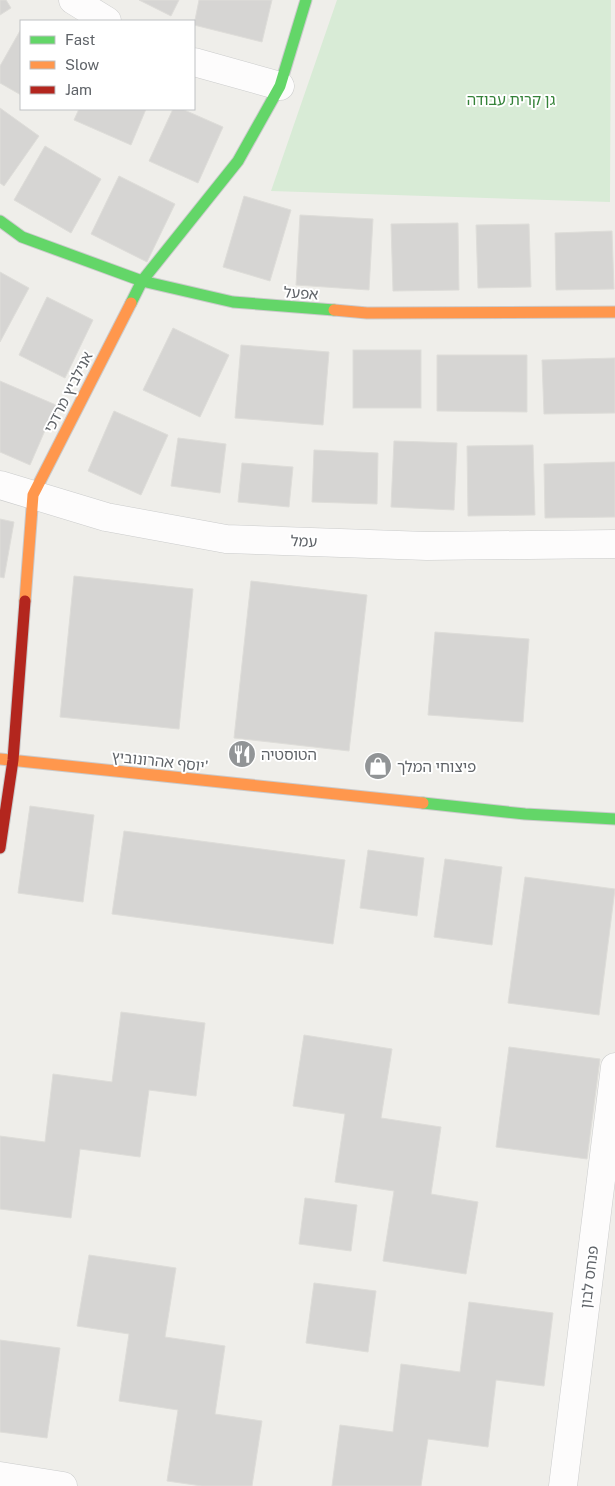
<svg xmlns="http://www.w3.org/2000/svg" width="615" height="1486" font-family="'Public Sans','Noto Sans Hebrew',sans-serif">
  <style>
    .green { fill: #d8ebd6 }
    .building { fill: #d6d5d3; stroke: #deddd9 }
    .lines { fill: none; stroke-linecap: round; stroke-linejoin: round }
    .street-casing { stroke: #cbcccc; stroke-width: 29 }
    .fast-casing { stroke: #cacacb; stroke-width: 13 }
    .slow-casing { stroke: #cacacb; stroke-width: 13 }
    .jam-casing { stroke: #cacacb; stroke-width: 13 }
    .street { stroke: #fdfcfc; stroke-width: 28 }
    .fast { stroke: #63d668; stroke-width: 11 }
    .slow { stroke: #ff974d; stroke-width: 11 }
    .jam { stroke: #b3261e; stroke-width: 11 }
    .labels { text-anchor: middle; dominant-baseline: central; stroke-width: 4; stroke-linejoin: round; paint-order: stroke }
    .park-label { font-size: 15px; fill: #348238; stroke: #fff }
    .street-label { font-size: 15px; fill: #5f6368; stroke: #fff }
    .poi-label { font-size: 15px; fill: #5f6368; stroke: #fff; text-anchor: start }
  </style>
  <rect width="100%" height="100%" fill="#efeeea"/>
  <!-- green -->
  <polygon class="green" points="337,0 611,0 610,202 271,191"/>
  <!-- building -->
  <g class="building">
    <polygon points="0,0 6,0 11,8 0,15"/>
    <polygon points="139,0 179,0 171,16"/>
    <polygon points="199,0 272,0 262,42 194,25"/>
    <polygon points="21,29 21,95 0,83 0,66"/>
    <polygon points="0,108 39,136 4,186 0,183"/>
    <polygon points="79,109 146,109 131,145 74,120"/>
    <polygon points="173,109 182,109 223,127 198,183 149,161"/>
    <polygon points="45,146 101,179 71,233 14,200"/>
    <polygon points="119,176 175,204 147,262 91,234"/>
    <polygon points="244,196 291,210 270,281 223,267"/>
    <polygon points="300,215 373,219 369,290 296,285"/>
    <polygon points="458,223 459,290 393,291 391,224"/>
    <polygon points="529,224 531,287 478,288 476,225"/>
    <polygon points="612,231 614,289 556,290 555,233"/>
    <polygon points="0,272 29,288 0,342"/>
    <polygon points="47,297 93,320 65,378 19,355"/>
    <polygon points="173,328 229,355 200,417 143,390"/>
    <polygon points="241,345 329,352 323,425 235,418"/>
    <rect x="353" y="350" width="68" height="58"/>
    <polygon points="437,355 527,355 527,412 437,411"/>
    <polygon points="615,358 615,413 544,414 542,360"/>
    <polygon points="0,381 56,405 30,465 0,452"/>
    <polygon points="114,411 168,435 141,495 88,471"/>
    <polygon points="178,438 226,444 220,493 171,486"/>
    <polygon points="394,441 457,443 454,510 391,507"/>
    <polygon points="533,445 535,515 468,516 467,446"/>
    <polygon points="314,450 378,453 377,504 312,502"/>
    <polygon points="615,462 615,517 545,518 544,464"/>
    <polygon points="242,463 293,467 289,507 238,502"/>
    <polygon points="0,519 14,522 4,578 0,577"/>
    <polygon points="74,576 193,589 179,729 60,717"/>
    <polygon points="251,581 367,595 349,751 234,738"/>
    <polygon points="435,632 529,639 523,722 428,715"/>
    <polygon points="30,806 94,815 83,902 18,893"/>
    <polygon points="124,831 345,860 333,944 112,914"/>
    <polygon points="368,850 424,858 417,916 360,908"/>
    <polygon points="445,859 502,867 492,945 434,937"/>
    <polygon points="525,877 615,889 599,1015 508,1003"/>
    <polygon points="121,1012 205,1023 196,1096 149,1090 140,1157 80,1149 71,1218 0,1209 0,1136 45,1142 53,1074 112,1082"/>
    <polygon points="304,1035 392,1049 381,1118 441,1127 431,1194 478,1202 466,1274 383,1261 394,1191 335,1182 345,1114 293,1106"/>
    <polygon points="509,1047 600,1059 587,1159 496,1147"/>
    <polygon points="305,1198 357,1205 351,1251 299,1244"/>
    <polygon points="89,1255 176,1268 165,1337 225,1346 215,1414 262,1421 252,1486 202,1486 167,1481 178,1410 119,1401 129,1334 77,1326"/>
    <polygon points="314,1283 376,1291 368,1352 306,1343"/>
    <polygon points="469,1302 553,1313 544,1386 496,1380 488,1447 428,1439 421,1486 332,1486 340,1425 393,1432 401,1364 460,1372"/>
    <polygon points="0,1340 60,1348 47,1438 0,1432"/>
  </g>
  <g class="lines">
    <!-- street casing -->
    <g class="street-casing">
      <g id="street">
        <polyline points="73,0 107,21"/>
        <polyline points="194,62 280,86"/>
        <polyline points="0,485 106,517 226,539 427,546 615,544"/>
        <polyline points="0,1476 63,1486"/>
        <polyline points="563,1486 615,1067"/>
      </g>
    </g>
    <!-- fast casing -->
    <g class="fast-casing">
      <g id="fast">
        <polyline points="0,221 22,237 142,281 233,302 334,310"/>
        <polyline points="131,303 142,281 238,161 280,86 306,0"/>
        <polyline points="423,803 525,814 615,819"/>
      </g>
    </g>
    <!-- slow casing -->
    <g class="slow-casing">
      <g id="slow">
        <polyline points="334,310 367,313 615,312"/>
        <polyline points="25,601 33,495 131,303"/>
        <polyline points="0,759 423,803"/>
      </g>
    </g>
    <!-- jam casing -->
    <g class="jam-casing">
      <polyline id="jam" points="0,848 13,760 25,601"/>
    </g>
    <!-- street -->
    <use href="#street" class="street"/>
    <!-- fast -->
    <use href="#fast" class="fast"/>
    <!-- slow -->
    <use href="#slow" class="slow"/>
    <!-- jam -->
    <use href="#jam" class="jam"/>
  </g>
  <!-- icons -->
  <defs>
    <g id="restaurant-disc" transform="scale(1.4375)"><circle r="9.5" fill="#919496" stroke="#fff"/><path d="M-5-6h1v4h1v-4h1v4h1v-4h1v5L-1.5 .5V6h-2V.5L-5-1ZM5-6V6H3V1.5H1.5Q1.5-4 5-6Z" fill="#fff"/></g>
    <g id="shop-disc" transform="scale(1.4375)"><circle r="9.5" fill="#919496" stroke="#fff"/><path d="M-5-2.5h2.3a2.7 3.5 0 0 1 5.4 0H5L5.5 6h-11ZM-1.5-2.5h3a1.5 2.3 0 0 0-3 0Z" fill="#fff"/></g>
  </defs>
  <g fill-rule="evenodd">
    <use href="#restaurant-disc" x="242" y="754"/>
    <use href="#shop-disc" x="378" y="766"/>
  </g>
  <g class="labels">
    <!-- park labels -->
    <g class="park-label">
      <text x="511" y="99">גן קרית עבודה</text>
    </g>
    <!-- street labels -->
    <g class="street-label">
      <text transform="translate(301 293) rotate(4)">אפעל</text>
      <text transform="translate(68 392) rotate(-63)">אנילביץ מרדכי</text>
      <text transform="translate(304 541) rotate(2)">עמל</text>
      <text transform="translate(160 761) rotate(6)">יוסף אהרונוביץ'</text>
      <text transform="translate(589 1277) rotate(-83)">פנחס לבון</text>
    </g>
    <!-- poi labels -->
    <g class="poi-label">
      <text x="261" y="754">הטוסטיה</text>
      <text x="397" y="766">פיצוחי המלך</text>
    </g>
  </g>
  <!-- legend -->
  <rect x="20" y="20" width="175" height="90" fill="#ffffff" stroke="#bfc1c3"/>
  <rect x="30" y="36" width="25" height="8" fill="#63d668" stroke="#bfc1c3"/>
  <text x="65" y="45" font-size="15" fill="#5f6368">Fast</text>
  <rect x="30" y="61" width="25" height="8" fill="#ff974d" stroke="#bfc1c3"/>
  <text x="65" y="70" font-size="15" fill="#5f6368">Slow</text>
  <rect x="30" y="86" width="25" height="8" fill="#b3261e" stroke="#bfc1c3"/>
  <text x="65" y="95" font-size="15" fill="#5f6368">Jam</text>
</svg>
